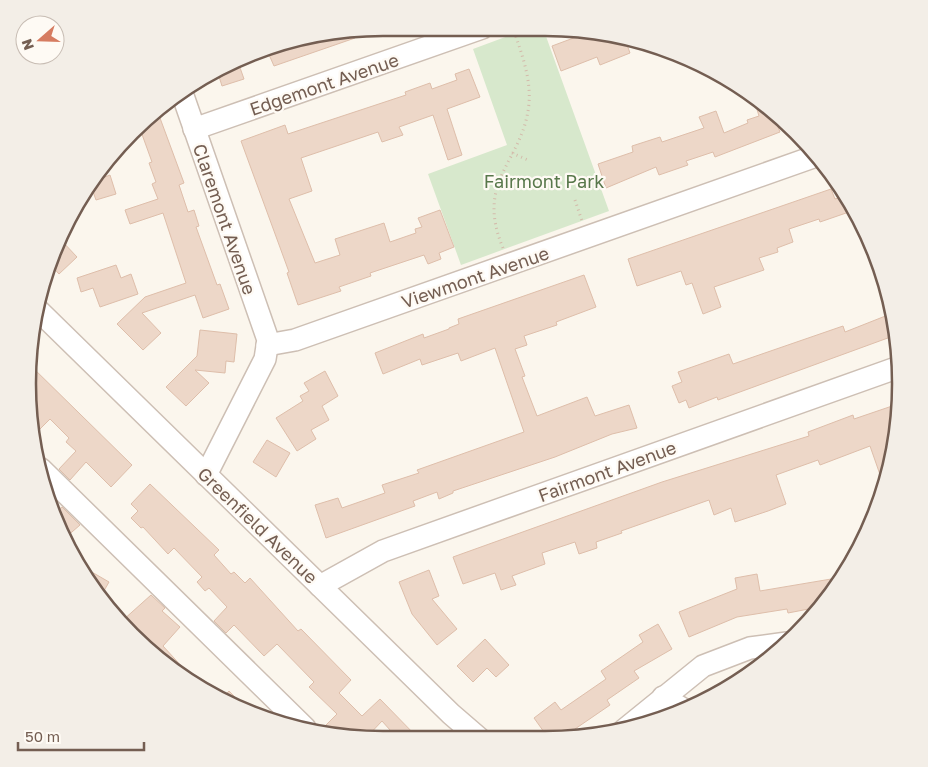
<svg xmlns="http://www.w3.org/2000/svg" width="928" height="767" font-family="'Golos Text',sans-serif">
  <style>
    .green { fill: #d7e8cc }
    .building { fill: #edd7c8; stroke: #debeaa }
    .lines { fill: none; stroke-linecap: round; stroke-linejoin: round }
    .minor-casing { stroke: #cdbfb4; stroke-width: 24 }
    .path { stroke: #d3baaa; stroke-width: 3; stroke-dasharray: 1 4; stroke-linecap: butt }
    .minor { stroke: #fff; stroke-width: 21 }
    .labels { text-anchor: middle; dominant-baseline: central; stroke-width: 4.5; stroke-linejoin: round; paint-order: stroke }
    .street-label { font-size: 18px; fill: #745e52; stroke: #fefaf4 }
    .park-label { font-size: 18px; fill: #58784b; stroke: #fefaf4 }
    .rim { fill: none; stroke: #745e52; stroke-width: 2.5 }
  </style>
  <rect width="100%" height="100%" fill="#fbf6ed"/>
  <!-- green -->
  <polygon class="green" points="530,28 543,28 609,211 461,265 428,174 507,145 473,49"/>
  <!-- building -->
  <g class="building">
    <polygon points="354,31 355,38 274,66 267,50 292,40"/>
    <polygon points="587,33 626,42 630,53 600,65 597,57 561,71 552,46"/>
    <polygon points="238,62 244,79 222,86 217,70"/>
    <polygon points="469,69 480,97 447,109 462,155 448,160 433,115 399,127 403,135 382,142 378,132 301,158 312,191 289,199 315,263 340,255 335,239 384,223 390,242 416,233 415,229 422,227 418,218 440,210 454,247 439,253 441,259 428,264 424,255 370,273 371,276 339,287 341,291 298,305 287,273 289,272 241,141 285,125 288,134 406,95 405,92 430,83 432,89 457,80 455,74"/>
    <polygon points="753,96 786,124 778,127 780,132 715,157 713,152 686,161 688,165 659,175 656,167 606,188 598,164 633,152 632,146 660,137 662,142 704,128 699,117 716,111 724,133 748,123 747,120 759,116"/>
    <polygon points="160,118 184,183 179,185 188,212 194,210 199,226 196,227 217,285 220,284 229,309 203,318 195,295 142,313 161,333 143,350 117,324 145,297 186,283 163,213 130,224 125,210 158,199 152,184 156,182 149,163 152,162 139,126"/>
    <polygon points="110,175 116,194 96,200 90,183"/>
    <polygon points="831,189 835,199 844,196 849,212 820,222 819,219 789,229 793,242 777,248 778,252 759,258 764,270 714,287 721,307 703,314 692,283 686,285 681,271 637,286 628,259"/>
    <polygon points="61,240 77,257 59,274 49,263"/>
    <polygon points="116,265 121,278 131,274 138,294 100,307 93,288 81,292 77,278"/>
    <polygon points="584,275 596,307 556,322 557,325 524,336 527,345 515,349 525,376 522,377 537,416 587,397 595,416 629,405 637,428 612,434 555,457 453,491 453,493 439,499 437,492 413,501 415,506 326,538 315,505 338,498 342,508 385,493 382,485 419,473 417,470 524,432 495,348 461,361 458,353 422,365 420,359 383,374 375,353 423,334 424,338 449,329 449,328 459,324 458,319"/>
    <polygon points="893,313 896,335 718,400 717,397 689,408 686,400 679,403 672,386 682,382 678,372 729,354 733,364 843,326 845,332"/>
    <polygon points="200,330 237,334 234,362 226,361 225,373 195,370 209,383 186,406 166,387 197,356"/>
    <polygon points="28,363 132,465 111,487 86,462 70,480 59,469 76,451 66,442 69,438 50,419 39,430 30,421"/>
    <polygon points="325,371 338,396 322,406 329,420 311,430 316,439 297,451 276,418 303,401 300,396 309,391 304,383"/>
    <polygon points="898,404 894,453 884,486 870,446 820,465 818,460 776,475 786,504 768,511 735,522 731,508 714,515 709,500 621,531 622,533 596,542 597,548 579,554 575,542 542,553 545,564 512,576 516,585 501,590 495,573 463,584 453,557 662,482 809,436 808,432 853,415 854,419"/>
    <polygon points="267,440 290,453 276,477 253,462"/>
    <polygon points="150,484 219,550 214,555 231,574 234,572 245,583 250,578 298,631 301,629 351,680 339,693 362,716 380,699 419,739 398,739 382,721 365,739 320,731 337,714 309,687 314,682 277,644 264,656 234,625 226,633 214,621 227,607 209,588 205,591 197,582 202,577 174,548 168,554 143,527 141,528 131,518 138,511 131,504"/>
    <polygon points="62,507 80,525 65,538 53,514"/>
    <polygon points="78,564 109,582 101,596 88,582"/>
    <polygon points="429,570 439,596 432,599 457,629 437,645 412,614 399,582"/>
    <polygon points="757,574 760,591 843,577 819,607 788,613 787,609 737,617 689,637 679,612 737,589 735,578"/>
    <polygon points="151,595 165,608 162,611 180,627 163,646 185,670 181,675 149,651 122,621"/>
    <polygon points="658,624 672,649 634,671 639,678 607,700 610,705 575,729 580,736 549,739 534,718 555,702 561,710 606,679 601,671 643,642 639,635"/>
    <polygon points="485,639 509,665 496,677 487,668 473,682 457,666"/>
    <polygon points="229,691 250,712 221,699"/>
  </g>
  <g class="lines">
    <!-- minor casing -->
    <g class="minor-casing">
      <g id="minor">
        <polyline points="182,93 268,340 265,359 206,475"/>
        <polyline points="194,129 482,28"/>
        <polyline points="38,310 451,714 480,739"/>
        <polyline points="267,345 295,340 816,156"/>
        <polyline points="41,469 305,728"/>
        <polyline points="320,586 383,551 899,367"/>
        <polyline points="663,697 685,710"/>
        <polyline points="624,730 703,666 750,648 787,643"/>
      </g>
    </g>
    <!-- path -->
    <g class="path">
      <polyline points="512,153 530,161"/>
      <polyline points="575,200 582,221"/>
      <path d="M503 248C474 179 524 162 529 103 531 77 521 52 513 28"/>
    </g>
    <!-- minor -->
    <use href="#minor" class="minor"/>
  </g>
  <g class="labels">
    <!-- street labels -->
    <g class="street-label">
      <text transform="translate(324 84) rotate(-19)">Edgemont Avenue</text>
      <text transform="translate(225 219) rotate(71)">Claremont Avenue</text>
      <text transform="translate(475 277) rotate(-19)">Viewmont Avenue</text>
      <text transform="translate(607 471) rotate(-20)">Fairmont Avenue</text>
      <text transform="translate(258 525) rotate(44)">Greenfield Avenue</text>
    </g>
    <!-- park labels -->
    <g class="park-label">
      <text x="544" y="181">Fairmont Park</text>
    </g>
  </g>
  <!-- crop -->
  <path d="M0 0H928V767H0ZM383 36H545A347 347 0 0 1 892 383V384A347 347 0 0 1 545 731H383A347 347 0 0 1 36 384V383A347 347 0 0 1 383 36Z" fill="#f3eee7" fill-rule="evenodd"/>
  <path class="rim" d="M383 36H545A347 347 0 0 1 892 383V384A347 347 0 0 1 545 731H383A347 347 0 0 1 36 384V383A347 347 0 0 1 383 36Z"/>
  <!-- north arrow -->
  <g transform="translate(40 40) rotate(250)"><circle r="24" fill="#fefaf4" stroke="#c7bcb3"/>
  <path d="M0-4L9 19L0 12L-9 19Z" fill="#d67c61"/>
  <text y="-8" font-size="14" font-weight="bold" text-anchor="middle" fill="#745e52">N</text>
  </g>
  <!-- scale -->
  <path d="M18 742v8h126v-8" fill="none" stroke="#745e52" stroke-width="2.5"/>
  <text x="25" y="742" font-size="15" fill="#745e52" stroke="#fefaf4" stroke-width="4" paint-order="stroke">50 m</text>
</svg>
